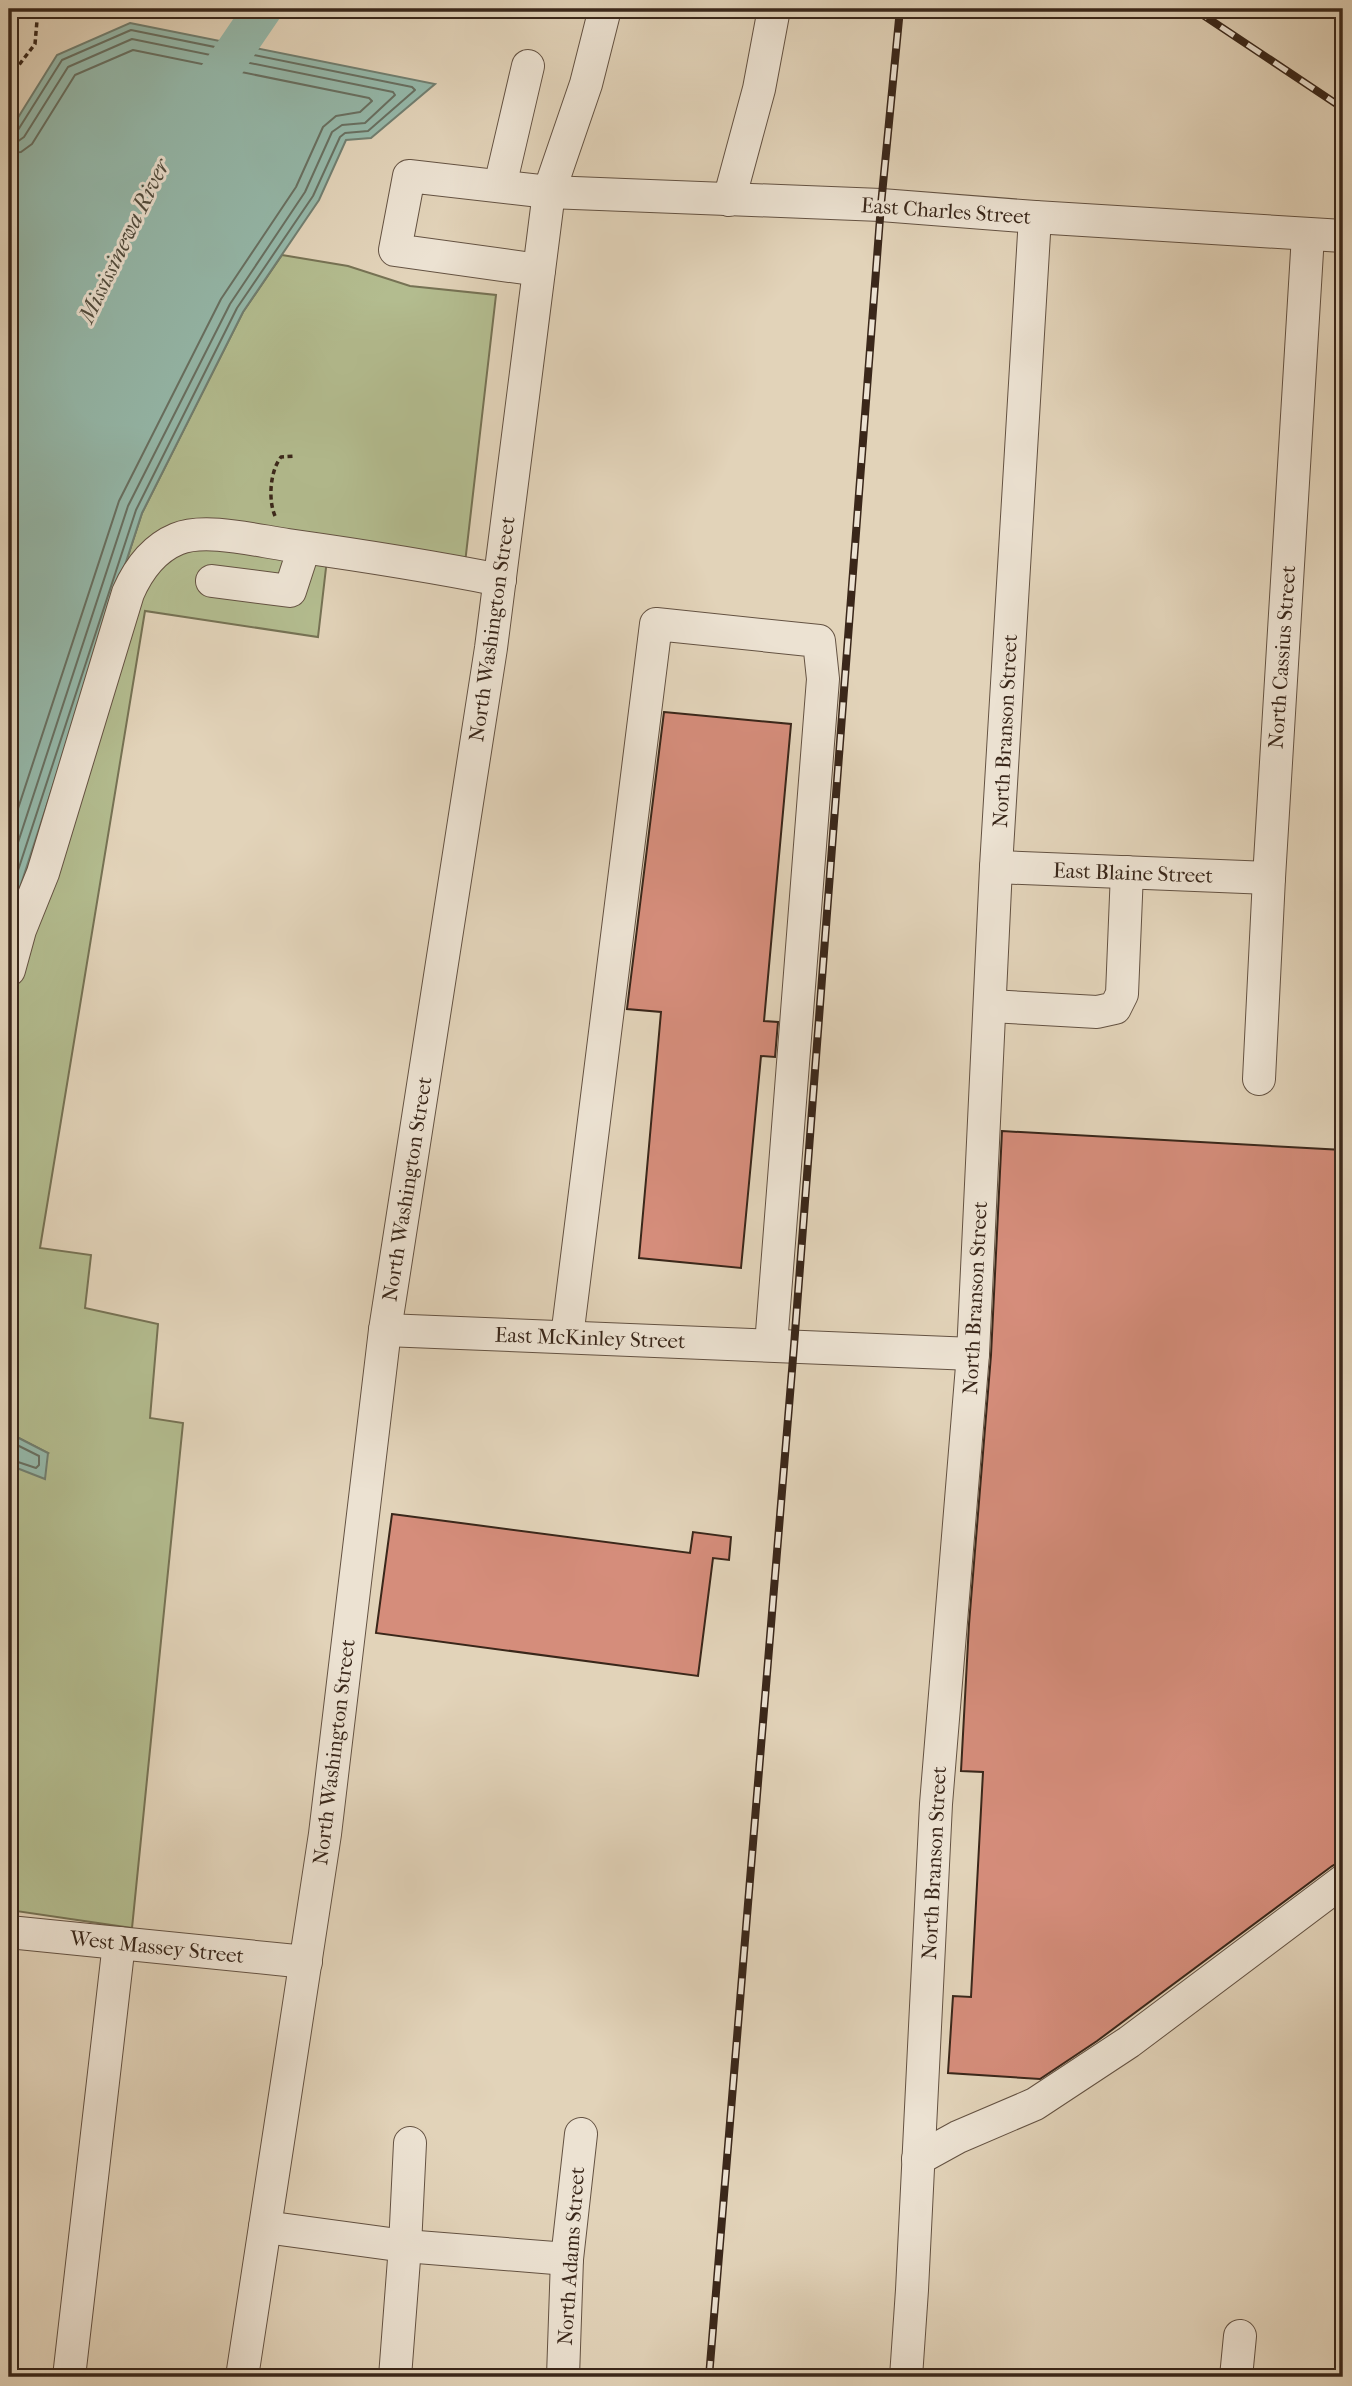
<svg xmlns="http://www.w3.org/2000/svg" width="1352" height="2386" font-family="'IM FELL French Canon',serif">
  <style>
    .green { fill: #b3bc8f; stroke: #767254; stroke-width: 2 }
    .water { fill: #95b9ab; stroke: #717f71; stroke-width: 2 }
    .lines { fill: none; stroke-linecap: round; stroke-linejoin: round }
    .shore { stroke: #687062; stroke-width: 2 }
    .river { stroke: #95b9ab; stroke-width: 38 }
    .building { fill: #d58d7b; stroke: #3a271a; stroke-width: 2 }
    .minor-casing { stroke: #645242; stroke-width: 34 }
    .path { stroke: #3a271a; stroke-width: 3.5; stroke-dasharray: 5 3.5; stroke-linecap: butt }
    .minor { stroke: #ece2d2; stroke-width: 32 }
    .rail-casing { stroke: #3a271a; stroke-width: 8 }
    .rail { stroke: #ece2d2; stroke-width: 5; stroke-dasharray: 16; stroke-linecap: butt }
    .labels { text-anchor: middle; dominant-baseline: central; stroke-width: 6; stroke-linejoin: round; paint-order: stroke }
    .street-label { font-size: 21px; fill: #3a271a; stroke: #ece2d2 }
    .water-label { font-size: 23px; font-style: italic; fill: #514c3e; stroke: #ece2d2 }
  </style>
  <rect width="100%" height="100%" fill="#e2d3b9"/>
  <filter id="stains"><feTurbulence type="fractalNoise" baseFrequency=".00286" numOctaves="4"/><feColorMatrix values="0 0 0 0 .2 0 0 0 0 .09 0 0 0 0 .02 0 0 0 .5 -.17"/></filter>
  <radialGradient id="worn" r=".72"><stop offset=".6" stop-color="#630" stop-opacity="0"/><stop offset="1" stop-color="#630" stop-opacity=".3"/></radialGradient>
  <!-- green -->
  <polygon class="green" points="282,255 348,266 410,286 496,295 465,563 329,542 318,637 145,611 40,1248 91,1255 85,1308 158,1324 150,1418 183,1423 132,1928 9,1910 9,1465 19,1469 48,1453 9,1433 9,921 142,513 243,312"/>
  <!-- water -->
  <g class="water">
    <polygon points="130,23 435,84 371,138 346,140 319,200 243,312 142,513 9,921 9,132 57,55"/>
    <polygon points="9,1433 48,1453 45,1479 9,1465"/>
  </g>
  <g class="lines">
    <!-- shore -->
    <g class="shore">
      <polyline points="9,134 18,130 62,60 131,30 412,87 415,90 368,131 345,133 340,137 313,196 237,308 136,510 9,898"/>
      <polyline points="9,143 17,142 24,137 68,67 132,39 393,92 395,95 365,123 342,125 332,132 305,192 230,304 128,506 9,870"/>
      <polyline points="9,153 21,152 32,144 75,75 133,50 369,98 372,101 360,112 336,116 323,127 296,187 221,299 119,501 9,836"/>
      <polyline points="9,1441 39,1456 39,1465 36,1468 9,1459"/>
    </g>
    <!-- river -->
    <polyline class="river" points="210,87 263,9"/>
  </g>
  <!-- building -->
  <g class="building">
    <polygon points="664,712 791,724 764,1021 778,1022 775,1057 761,1056 741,1268 639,1258 661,1012 627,1009"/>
    <polygon points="1002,1131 1343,1150 1343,1860 1332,1866 1097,2041 1040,2079 948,2073 953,1996 971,1997 983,1772 961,1771 969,1624 991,1355"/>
    <polygon points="392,1514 690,1553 693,1532 731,1537 729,1560 713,1558 698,1676 376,1633"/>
  </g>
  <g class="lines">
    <!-- minor casing -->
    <g class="minor-casing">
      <g id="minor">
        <polyline points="500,186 528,66"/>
        <polyline points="729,200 759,89 774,9"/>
        <polyline points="539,270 395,250 409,176 549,192 881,205 1035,217 1343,236"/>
        <polyline points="212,581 290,591 304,548"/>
        <polyline points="996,867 1269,878"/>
        <path d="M9 970 20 930 43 873 128 593C138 570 153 549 177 539 205 527 258 541 288 545 359 555 430 566 500 580"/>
        <polyline points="990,1006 1097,1012 1115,1008 1122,994 1127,872"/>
        <polyline points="1259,1079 1269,878 1308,235"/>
        <polyline points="385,1330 973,1354"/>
        <polyline points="567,1337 656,624 819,641 823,679 771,1345"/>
        <polyline points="9,1932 306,1962"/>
        <polyline points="918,2159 958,2137 1035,2104 1129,2042 1343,1881"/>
        <polyline points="265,2227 405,2246 567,2259"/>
        <polyline points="69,2377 119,1943"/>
        <polyline points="242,2377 325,1834 385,1330 491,648 549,192 586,84 605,9"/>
        <polyline points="395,2377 405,2246 410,2143"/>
        <polyline points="563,2377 567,2259 581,2134"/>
        <polyline points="906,2377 912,2290 936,1804 973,1354 996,867 1035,217"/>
        <polyline points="1236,2377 1240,2336"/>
      </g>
    </g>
    <!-- path -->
    <g class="path">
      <polyline points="9,78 35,44 38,9"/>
      <path d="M275 516C268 500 270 471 281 457L296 456"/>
    </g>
    <!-- minor -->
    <use href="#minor" class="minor"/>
    <!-- rail casing -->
    <g class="rail-casing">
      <g id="rail">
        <polyline points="1194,9 1335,103"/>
        <polyline points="709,2377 794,1346 881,205 900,9"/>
      </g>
    </g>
    <!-- rail -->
    <use href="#rail" class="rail"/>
  </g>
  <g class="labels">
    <!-- street labels -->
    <g class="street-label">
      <text transform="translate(946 211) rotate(4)">East Charles Street</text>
      <text transform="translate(492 629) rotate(-82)">North Washington Street</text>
      <text transform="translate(1282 657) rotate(-86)">North Cassius Street</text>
      <text transform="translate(1005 731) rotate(-87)">North Branson Street</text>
      <text transform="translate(1133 873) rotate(2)">East Blaine Street</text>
      <text transform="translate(407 1189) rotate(-81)">North Washington Street</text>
      <text transform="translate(975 1298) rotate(-87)">North Branson Street</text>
      <text transform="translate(590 1338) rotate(2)">East McKinley Street</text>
      <text transform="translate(334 1752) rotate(-83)">North Washington Street</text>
      <text transform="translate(934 1863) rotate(-87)">North Branson Street</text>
      <text transform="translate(157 1947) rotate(6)">West Massey Street</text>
      <text transform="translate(571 2256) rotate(-86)">North Adams Street</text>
    </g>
    <!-- water labels -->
    <g class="water-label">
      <text transform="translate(124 241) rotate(-64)">Mississinewa River</text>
    </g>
  </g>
  <!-- margin -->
  <rect width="1352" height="2386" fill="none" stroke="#e2d3b9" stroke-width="35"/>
  <rect x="10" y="10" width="1331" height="2365" fill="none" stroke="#3a271a" stroke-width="3.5"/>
  <rect x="18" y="18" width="1317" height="2351" fill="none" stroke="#3a271a" stroke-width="2"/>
  <rect width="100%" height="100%" filter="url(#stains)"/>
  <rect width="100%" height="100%" fill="url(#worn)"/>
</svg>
